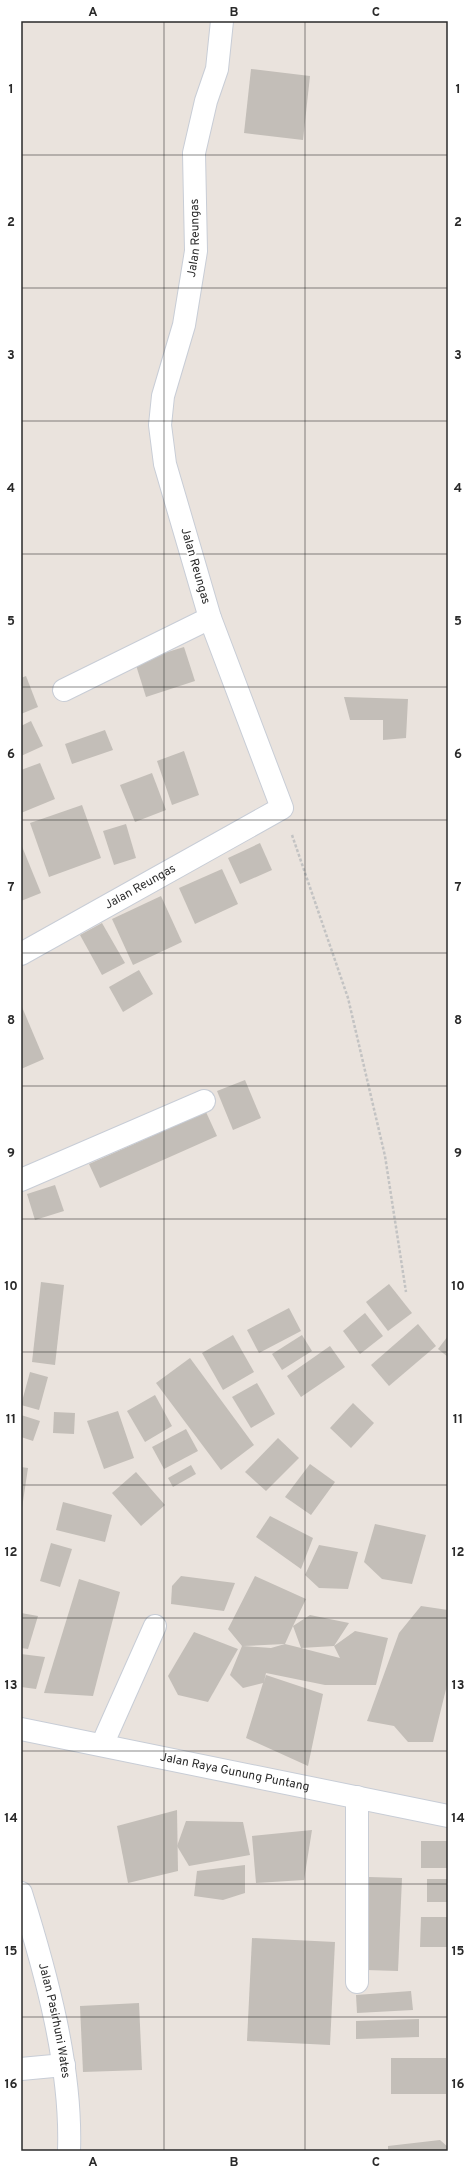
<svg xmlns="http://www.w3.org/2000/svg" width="469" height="2172" font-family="Overpass,sans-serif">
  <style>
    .building { fill: #c3beb8; fill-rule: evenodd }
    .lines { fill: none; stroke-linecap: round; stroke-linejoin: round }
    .street-casing { stroke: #c8cdd6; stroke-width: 24 }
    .secondary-casing { stroke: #c8cdd6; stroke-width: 24 }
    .path { stroke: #c3c3c3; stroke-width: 2.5; stroke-dasharray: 3 2; stroke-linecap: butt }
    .street { stroke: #fff; stroke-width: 22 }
    .secondary { stroke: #fff; stroke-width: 22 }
    .grid { fill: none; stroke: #2a2a2a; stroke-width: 1; stroke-opacity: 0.55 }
    .labels { text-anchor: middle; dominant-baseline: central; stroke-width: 3.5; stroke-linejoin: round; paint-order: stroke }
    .street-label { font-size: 12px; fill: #2a2a2a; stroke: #fff }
    .neatline { fill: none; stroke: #2a2a2a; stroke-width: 1.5 }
    .grid-label { font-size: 13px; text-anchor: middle; font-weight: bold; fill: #2a2a2a }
  </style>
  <rect width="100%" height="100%" fill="#eae3dd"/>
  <!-- building -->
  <g class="building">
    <polygon points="251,69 310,76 303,140 244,133"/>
    <polygon points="184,647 195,681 146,697 135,662"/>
    <polygon points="26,676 38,707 21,714 21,678"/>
    <polygon points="344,697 408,699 406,738 383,740 383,720 350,720"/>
    <polygon points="31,721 43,746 21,756 21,726"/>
    <polygon points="105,730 113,750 72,764 65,744"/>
    <polygon points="184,751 199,795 172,805 157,761"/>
    <polygon points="40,763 55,799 21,813 21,770"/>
    <polygon points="152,773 166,810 135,822 120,785"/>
    <polygon points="82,805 101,858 49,877 30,823"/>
    <polygon points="126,824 136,858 114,865 103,831"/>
    <polygon points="260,843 272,870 240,884 228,858"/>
    <polygon points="21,844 41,893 21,901"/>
    <polygon points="222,869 238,904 195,924 179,888"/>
    <polygon points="161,896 182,942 133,965 112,919"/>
    <polygon points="102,923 125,963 102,975 80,935"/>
    <polygon points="139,970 153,994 123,1012 109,987"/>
    <polygon points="22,1007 44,1059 21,1069 21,1008"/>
    <polygon points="245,1080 261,1118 233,1130 217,1091"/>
    <polygon points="206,1112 217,1136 100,1188 89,1164"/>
    <polygon points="55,1185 64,1211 35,1220 27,1194"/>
    <polygon points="41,1282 64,1285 55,1365 32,1362"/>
    <polygon points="389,1284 412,1313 388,1331 366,1302"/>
    <polygon points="289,1308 301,1331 259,1353 247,1330"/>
    <polygon points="365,1313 383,1336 360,1354 343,1331"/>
    <polygon points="418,1324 436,1346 389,1386 371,1365"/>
    <polygon points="233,1335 254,1372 223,1390 202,1353"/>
    <polygon points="302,1335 312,1351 282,1370 272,1354"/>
    <polygon points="448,1336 448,1357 438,1349"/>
    <polygon points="330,1346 345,1367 301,1397 287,1376"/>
    <polygon points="190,1358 254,1445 221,1470 156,1383"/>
    <polygon points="30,1372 48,1377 39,1410 21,1405"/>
    <polygon points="257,1383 275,1414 251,1428 232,1397"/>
    <polygon points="155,1395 172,1426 145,1442 127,1411"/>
    <polygon points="353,1403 374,1423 351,1448 330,1428"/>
    <polygon points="118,1411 134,1458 104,1469 87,1421"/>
    <polygon points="54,1412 75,1413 74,1434 53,1433"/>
    <polygon points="21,1415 40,1421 33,1441 21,1437"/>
    <polygon points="186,1429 198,1451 164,1469 152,1447"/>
    <polygon points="278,1438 299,1458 266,1491 245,1472"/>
    <polygon points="310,1464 335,1482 311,1515 285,1497"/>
    <polygon points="191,1465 196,1474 173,1487 168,1478"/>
    <polygon points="21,1467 28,1468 22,1508 21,1508"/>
    <polygon points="136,1472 165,1505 141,1526 112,1493"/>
    <polygon points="63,1502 112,1515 105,1542 56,1530"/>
    <polygon points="270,1516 313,1538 301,1569 256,1537"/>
    <polygon points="375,1524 426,1535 412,1584 382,1579 364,1562"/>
    <polygon points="51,1543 72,1549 60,1587 40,1581"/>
    <polygon points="319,1545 358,1552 348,1589 319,1588 305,1575"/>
    <polygon points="181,1576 235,1583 224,1611 171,1604 172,1586"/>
    <path d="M255 1576 306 1599 293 1626 310 1615 349 1623 334 1646 355 1631 388 1638 376 1685H325L266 1673 264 1682 266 1675 323 1694 308 1766 246 1738 263 1683 243 1688 230 1675 242 1646 228 1629ZM293 1626 301 1648 285 1644ZM285 1644 271 1648 243 1646ZM334 1646 340 1658 301 1648Z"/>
    <polygon points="79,1579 120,1592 93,1696 44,1693"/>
    <polygon points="421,1606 448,1610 448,1681 433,1742 408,1742 394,1726 367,1721 399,1633"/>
    <polygon points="21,1613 38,1616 28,1649 21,1648"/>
    <polygon points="194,1632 238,1649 208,1702 178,1695 168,1676"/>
    <polygon points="21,1654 45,1657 36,1689 21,1687"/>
    <polygon points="177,1810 178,1871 128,1883 117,1826"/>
    <polygon points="186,1821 243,1822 250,1855 189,1866 177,1846"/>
    <polygon points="312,1830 304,1880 256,1883 252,1836"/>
    <rect x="421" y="1841" width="27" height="27"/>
    <polygon points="245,1865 245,1893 223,1900 194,1896 197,1871"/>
    <polygon points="369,1877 402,1878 398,1971 366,1970"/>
    <rect x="427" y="1879" width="21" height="23"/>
    <polygon points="421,1917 448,1917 448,1947 420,1947"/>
    <polygon points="252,1938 335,1942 330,2045 247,2041"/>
    <polygon points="411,1991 413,2010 357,2013 356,1995"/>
    <polygon points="139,2003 142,2070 83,2072 80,2006"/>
    <polygon points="419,2019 419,2037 356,2039 356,2021"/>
    <rect x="391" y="2058" width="55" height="36"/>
    <polygon points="440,2140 448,2147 448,2151 388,2151 388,2146"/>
  </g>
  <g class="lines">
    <!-- street casing -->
    <g class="street-casing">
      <g id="street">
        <polyline points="64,690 210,618"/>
        <path id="s1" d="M21 954 282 808 210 618 165 464 160 425 163 396 184 325 196 251 194 153 206 101 217 69 222 21"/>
        <polyline points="21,1180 204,1101"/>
        <polyline points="102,1745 155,1626"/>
        <polyline points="357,1797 357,1982"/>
        <path id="s2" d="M21 1893C46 1973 72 2067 69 2151"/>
        <polyline points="21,2069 64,2065"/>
      </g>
    </g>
    <!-- secondary casing -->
    <g class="secondary-casing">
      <g id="secondary">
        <path id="s3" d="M21 1729 448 1816"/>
      </g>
    </g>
    <!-- path -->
    <polyline class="path" points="292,835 348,998 385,1156 406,1292"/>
    <!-- street -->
    <use href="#street" class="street"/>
    <!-- secondary -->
    <use href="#secondary" class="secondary"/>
  </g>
  <!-- grid -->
  <path class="grid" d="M164 21V2151M305 21V2151M21 155H448M21 288H448M21 421H448M21 554H448M21 687H448M21 820H448M21 953H448M21 1086H448M21 1219H448M21 1352H448M21 1485H448M21 1618H448M21 1751H448M21 1884H448M21 2017H448"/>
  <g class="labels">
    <!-- street labels -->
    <g class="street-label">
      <text stroke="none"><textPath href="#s1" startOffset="893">Jalan Reungas</textPath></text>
      <text transform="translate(195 566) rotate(74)">Jalan Reungas</text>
      <text stroke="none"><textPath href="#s1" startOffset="137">Jalan Reungas</textPath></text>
      <text stroke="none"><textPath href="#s3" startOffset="218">Jalan Raya Gunung Puntang</textPath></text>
      <text stroke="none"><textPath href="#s2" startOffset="132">Jalan Pasirhuni Wates</textPath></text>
    </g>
  </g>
  <!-- border -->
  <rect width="469" height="2172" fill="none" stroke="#ffffff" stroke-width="44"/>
  <rect x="22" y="22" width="425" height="2128" class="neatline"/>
  <g class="grid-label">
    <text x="93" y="16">A</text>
    <text x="234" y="16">B</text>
    <text x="376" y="16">C</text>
    <text x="11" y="93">1</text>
    <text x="458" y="93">1</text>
    <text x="11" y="226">2</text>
    <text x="458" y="226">2</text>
    <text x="11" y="359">3</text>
    <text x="458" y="359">3</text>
    <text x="11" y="492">4</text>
    <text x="458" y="492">4</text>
    <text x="11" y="625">5</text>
    <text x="458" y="625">5</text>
    <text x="11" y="758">6</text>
    <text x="458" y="758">6</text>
    <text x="11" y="891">7</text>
    <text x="458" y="891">7</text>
    <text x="11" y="1024">8</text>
    <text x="458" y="1024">8</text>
    <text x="11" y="1157">9</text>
    <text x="458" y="1157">9</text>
    <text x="11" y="1290">10</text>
    <text x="458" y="1290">10</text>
    <text x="11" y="1423">11</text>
    <text x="458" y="1423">11</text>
    <text x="11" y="1556">12</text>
    <text x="458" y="1556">12</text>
    <text x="11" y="1689">13</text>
    <text x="458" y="1689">13</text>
    <text x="11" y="1822">14</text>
    <text x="458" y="1822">14</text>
    <text x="11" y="1955">15</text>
    <text x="458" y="1955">15</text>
    <text x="11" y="2088">16</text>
    <text x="458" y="2088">16</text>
    <text x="93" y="2166">A</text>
    <text x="234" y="2166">B</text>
    <text x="376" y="2166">C</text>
  </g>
</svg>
